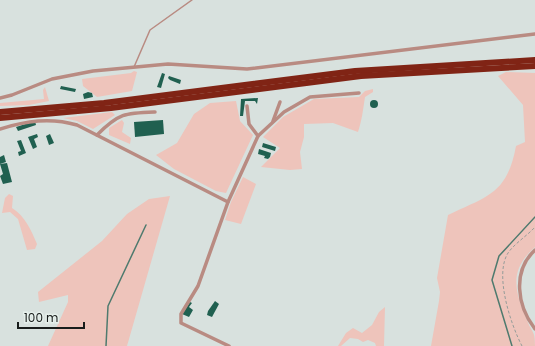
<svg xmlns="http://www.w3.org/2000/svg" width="535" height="346" font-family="Poppins,sans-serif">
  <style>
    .green { fill: #eec4bb }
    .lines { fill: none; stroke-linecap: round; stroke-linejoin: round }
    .stream { stroke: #4e7a6e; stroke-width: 1.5 }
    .building { fill: #206050 }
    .path { stroke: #959c99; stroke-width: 1; stroke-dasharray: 3 2; stroke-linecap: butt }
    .lane { stroke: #b98b82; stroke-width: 1.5 }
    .street { stroke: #b98b82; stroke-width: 3.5 }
    .highway { stroke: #802415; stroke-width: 6 }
  </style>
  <rect width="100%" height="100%" fill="#d8e1de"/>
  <!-- green -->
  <g class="green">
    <polygon points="134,71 137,72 132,91 97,97 83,86 82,79 131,73"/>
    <path d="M506 72 535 73V247C509 270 514 290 527 320 532 334 535 329 535 346H431L439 301 440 292 437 278 448 215C488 196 507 194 516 146L525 142 523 105 498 76Z"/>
    <polygon points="45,87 49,101 29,105 0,106 0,103 44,99 43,90"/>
    <path d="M373 89V92L365 97C363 110 362 120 358 132L333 123 304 124V137L300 152 302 169 290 170 261 167 280 148 263 137 283 117 314 99 359 97 365 91Z"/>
    <polygon points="236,101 240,121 253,135 226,193 216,191 174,169 156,155 177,143 194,114 210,103"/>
    <polygon points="112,112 115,115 93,129 77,121 63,118"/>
    <polygon points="122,120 124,123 122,132 131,138 130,144 109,135 109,128"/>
    <polygon points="243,177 256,184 241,224 225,220 231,202"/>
    <path d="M9 194 13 196 12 208C25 216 31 230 37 244L35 249 27 250 18 219 10 212 2 213 5 198Z"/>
    <polygon points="170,196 127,346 48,346 68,302 68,295 39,302 38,292 102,241 127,214 149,199"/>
    <polygon points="385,307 384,346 376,346 375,343 368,340 363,342 358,339 350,338 341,346 338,346 346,333 353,328 362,333 372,325 379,312"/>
  </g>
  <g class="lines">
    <!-- stream -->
    <g class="stream">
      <polyline points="106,346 108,306 146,225"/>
      <polyline points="512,346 492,280 499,256 535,217"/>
    </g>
  </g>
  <!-- building -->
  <g class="building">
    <polygon points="162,73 165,74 161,88 157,87"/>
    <polygon points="169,76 181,80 180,84 170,80 168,78"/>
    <polygon points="61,86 76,89 75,92 60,89"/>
    <polygon points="88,92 92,93 93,97 84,99 83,94"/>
    <polygon points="258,98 257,104 255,101 245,101 243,116 240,116 241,99"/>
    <circle cx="374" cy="104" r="4"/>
    <polygon points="163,120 164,134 135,137 134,122"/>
    <polygon points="35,121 36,125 18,131 16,127"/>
    <polygon points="37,134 38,137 34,139 37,147 33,149 28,137"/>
    <polygon points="50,134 54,143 49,145 46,136"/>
    <polygon points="21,140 26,153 19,156 18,152 21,151 17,141"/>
    <polygon points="263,143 276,147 275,151 262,147"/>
    <polygon points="259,149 271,153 270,157 268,159 264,158 265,156 258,154"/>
    <polygon points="4,155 6,162 0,164 0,157"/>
    <polygon points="7,163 12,182 3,184 0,176 3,174 0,164"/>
    <polygon points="215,301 219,304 212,317 207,315 208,311"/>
    <polygon points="190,302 192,303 189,307 193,310 189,317 182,314"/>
  </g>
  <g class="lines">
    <!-- path -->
    <path class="path" d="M522 346C511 325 494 275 508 253 515 243 527 236 535 227"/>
    <!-- lane -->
    <polyline class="lane" points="134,67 150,30 192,0"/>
    <!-- street -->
    <g class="street">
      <polyline points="0,98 12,95 52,79 93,71 168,64 247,69 535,34"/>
      <polyline points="247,106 249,124 258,136"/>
      <polyline points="273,121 280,102"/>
      <path d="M0 129C26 121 50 117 77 125L228 202"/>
      <path d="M97 135C119 113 125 113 155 112"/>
      <path d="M535 250C512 271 517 306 535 329"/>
      <polyline points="229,346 181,323 181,314 198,286 228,202 258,136 284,112 310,97 359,93"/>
    </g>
    <!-- highway -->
    <g class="highway">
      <polyline points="0,112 104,103 355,71 535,60"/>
      <polyline points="0,118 111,108 361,76 535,66"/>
    </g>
  </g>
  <!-- scale -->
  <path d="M18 322v6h66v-6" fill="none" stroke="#181c1b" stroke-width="2"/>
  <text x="24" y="322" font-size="12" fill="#181c1b" stroke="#e5efeb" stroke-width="3" paint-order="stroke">100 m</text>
</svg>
